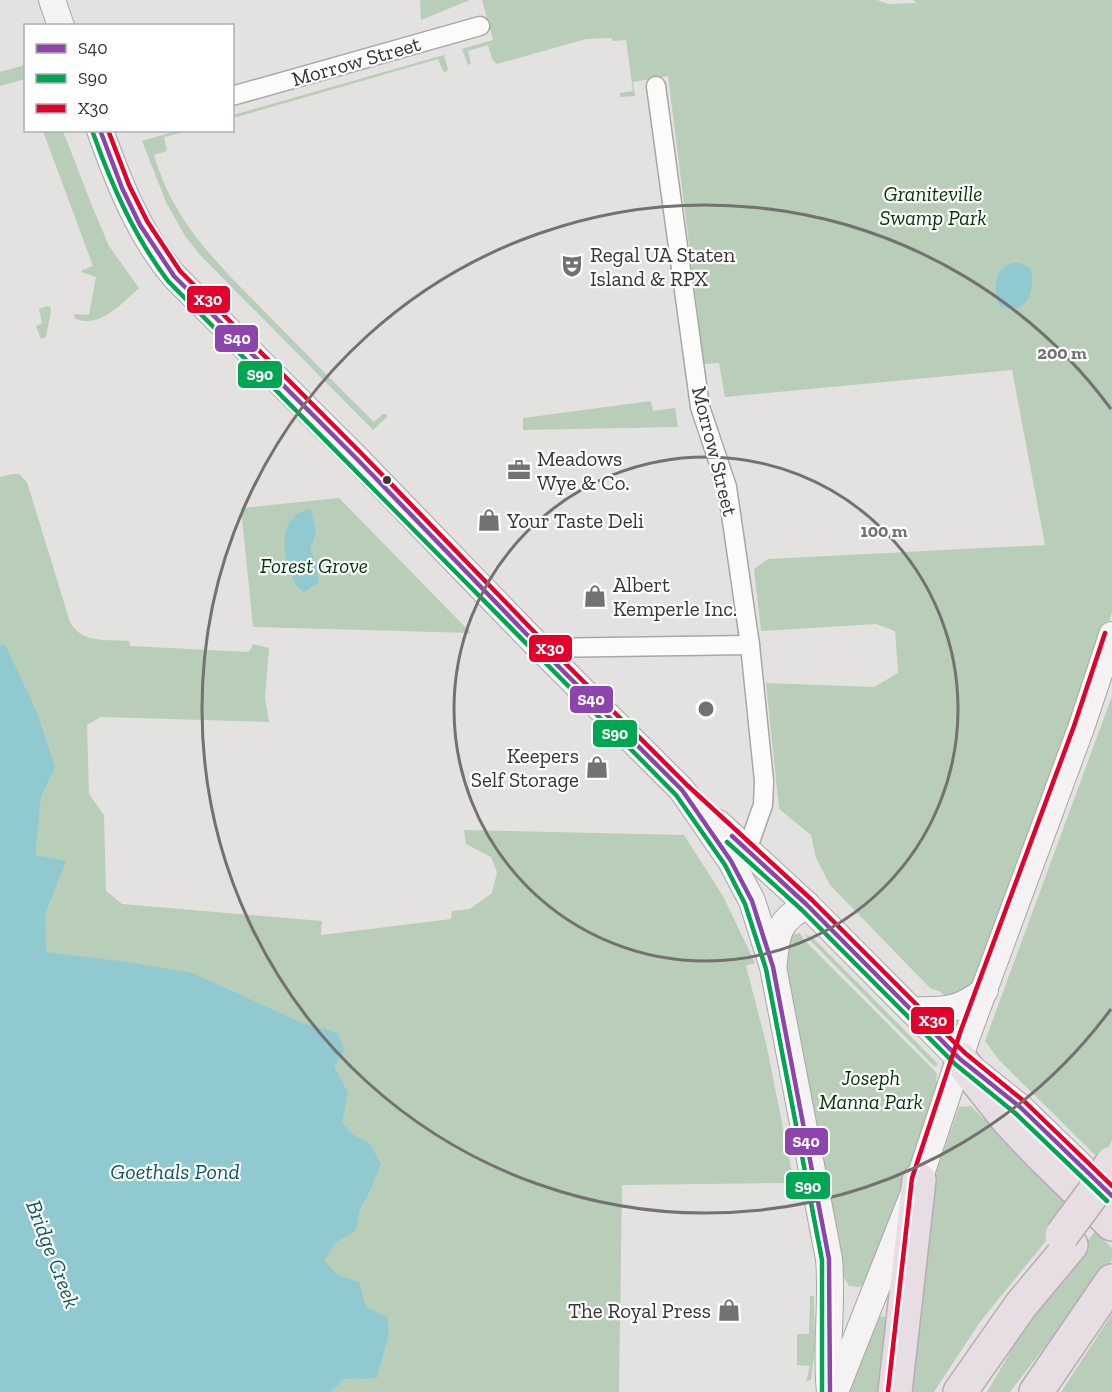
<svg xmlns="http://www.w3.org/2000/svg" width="1112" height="1392" font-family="'Zilla Slab',serif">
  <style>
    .green { fill: #b8ceb8 }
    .water { fill: #90cad0 }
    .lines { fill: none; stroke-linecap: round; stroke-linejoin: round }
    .street-casing { stroke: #a8a7a6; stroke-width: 21 }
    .secondary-casing { stroke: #a8a7a6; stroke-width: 28 }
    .highway-casing { stroke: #b6adb2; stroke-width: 36 }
    .street { stroke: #fbfbfa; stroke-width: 18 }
    .secondary { stroke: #f5f2f4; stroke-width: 26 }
    .highway { stroke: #e7dee3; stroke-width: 33 }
    .highway-bridge-casing { stroke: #b6adb2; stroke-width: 36; stroke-linecap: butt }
    .highway-bridge { stroke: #e7dee3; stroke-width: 33 }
    .bus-1-casing { stroke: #fff; stroke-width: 9 }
    .bus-2-casing { stroke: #fff; stroke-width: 9 }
    .bus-3-casing { stroke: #fff; stroke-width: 9 }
    .bus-1 { stroke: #8e44ad; stroke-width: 4.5 }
    .bus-2 { stroke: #00a651; stroke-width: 4.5 }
    .bus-3 { stroke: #e4002b; stroke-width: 4.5 }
    .ring { fill: none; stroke: #737271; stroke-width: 3 }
    .bus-dot { fill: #373635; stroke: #fff; stroke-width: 2 }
    .labels { text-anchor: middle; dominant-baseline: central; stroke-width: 4.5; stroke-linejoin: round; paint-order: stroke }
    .street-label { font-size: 21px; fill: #373635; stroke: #fff }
    .park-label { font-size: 21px; font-style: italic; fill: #003509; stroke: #fff }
    .poi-label { font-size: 21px; fill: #373635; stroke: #fff; text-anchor: start }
    .water-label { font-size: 22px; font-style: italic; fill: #0f585e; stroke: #fff }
    .centre { fill: #737271; stroke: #fff; stroke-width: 3 }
    .ring-label { font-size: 18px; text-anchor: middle; font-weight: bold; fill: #737271; stroke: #fff; stroke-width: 4.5; stroke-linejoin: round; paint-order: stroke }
    .line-badge { stroke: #fff; stroke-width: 2 }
    .badge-label { font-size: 16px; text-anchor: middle; font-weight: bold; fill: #fff }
  </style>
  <rect width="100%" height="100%" fill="#e3e2e1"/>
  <!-- green -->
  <g class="green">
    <polygon points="420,0 470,0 421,20"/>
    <polygon points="482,0 877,0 888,4 917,3 913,0 1112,0 1112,612 1086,690 981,983 949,1001 941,992 930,988 830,885 816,858 811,835 779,809 766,683 874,687 898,673 895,631 876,624 761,631 754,569 768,559 1045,545 1012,370 725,397 719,363 704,364 668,76 633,82 635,96 620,97 620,93 633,91 626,40 613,41 611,38 586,39 497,64 492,59 488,45 468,51 471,64 468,65 462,49 493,40"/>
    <polygon points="444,55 448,69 446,72 443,71 438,59 233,118 233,115"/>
    <polygon points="25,65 25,79 0,86 0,72"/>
    <path d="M179 130 188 131 164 137 167 151 154 155C174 224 219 265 267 314 303 350 338 387 374 422L383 414H386L387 417 373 430 201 256 185 236 166 202 142 141Z"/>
    <path d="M43 131H63L92 206 109 246 139 288C121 304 99 330 74 318L75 314 89 315 96 277 81 272 82 270 93 266Z"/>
    <polygon points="47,306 51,308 51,311 46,337 41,339 36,326 42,323 39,309"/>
    <polygon points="651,401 653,411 675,408 678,427 523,430 523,418"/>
    <path d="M12 474H19L27 482 70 622C82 644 106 639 129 641L130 646 249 652 253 644 269 648 265 697 269 722 101 717 87 725 89 794 104 815 106 891 122 904 322 921 321 935 451 919 452 911 470 909 492 893 497 872 491 857 466 844 464 830 684 835 723 896 755 963 746 966 766 1043 794 1183 622 1185 619 1392H0V477Z"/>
    <polygon points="339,498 471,633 253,627 241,508"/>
    <polygon points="1112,696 1112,1140 1102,1162 999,1060 985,1041"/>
    <polygon points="800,933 804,940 933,1069 937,1074 936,1081 942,1083 866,1281 860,1287 849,1286 843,1275 781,955 789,936"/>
    <polygon points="804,934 813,938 938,1064 935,1067"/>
    <polygon points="971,1106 1072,1209 980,1322 934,1392 904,1392 921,1235 938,1167 959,1107"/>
    <polygon points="1095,1231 1112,1248 1112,1260 1010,1392 987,1392 1030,1318"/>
    <polygon points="810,1296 814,1296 815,1348 811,1380 806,1381 810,1366 797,1365 797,1334 809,1334"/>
    <polygon points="1112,1314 1112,1392 1061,1392"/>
    <polygon points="880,1316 885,1317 889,1325 884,1392 849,1392"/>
  </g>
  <!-- water -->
  <g class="water">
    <path d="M1012 263H1020L1030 268C1037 289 1027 318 1000 306 995 296 993 276 1003 268 1005 265 1009 265 1012 263Z"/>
    <path d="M311 509 316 532 310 549C315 562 320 568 318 583L304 592C296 589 294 580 290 573 281 549 280 514 311 509Z"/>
    <polygon points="5,644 38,715 55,767 41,797 35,855 66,861 45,915 46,952 128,962 192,973 300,1022 337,1033 345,1050 334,1066 348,1093 342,1123 355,1136 370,1144 381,1164 369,1193 360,1209 356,1230 335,1243 324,1261 339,1276 359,1282 366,1307 387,1317 389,1333 377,1378 344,1379 331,1392 0,1392 0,645"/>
  </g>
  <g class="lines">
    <!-- street casing -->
    <g class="street-casing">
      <g id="street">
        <polyline points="656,86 700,407 727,487 750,645 764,781 763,805 747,850"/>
        <polyline points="232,96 480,26"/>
        <polyline points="540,648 750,645"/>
      </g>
    </g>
    <!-- secondary casing -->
    <g class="secondary-casing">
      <g id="secondary">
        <polyline points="52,0 61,26"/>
        <path d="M100 130C118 181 139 234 174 276L358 460 540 648 682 790 731 861 752 901 773 967 829 1259C833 1304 825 1348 830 1392"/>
        <polyline points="718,823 807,905 960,1059 1020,1107 1112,1196"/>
        <path d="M774 963C776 933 779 920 807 905"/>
        <path d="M912 1010C944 1011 959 1011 985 990"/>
        <polyline points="835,1392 919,1180 968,1033 1081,728 1112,635"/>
      </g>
    </g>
    <!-- highway casing -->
    <g class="highway-casing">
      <g id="highway">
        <polyline points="960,1059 1008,1120 1041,1155 1112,1224"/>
        <polyline points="895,1392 919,1180"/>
        <polyline points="960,1392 1021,1305 1071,1245"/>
        <polyline points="1036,1392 1112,1281"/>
      </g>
    </g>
    <!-- street -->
    <use href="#street" class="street"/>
    <!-- secondary -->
    <use href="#secondary" class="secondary"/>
    <!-- highway -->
    <use href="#highway" class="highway"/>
    <!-- highway-bridge casing -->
    <g class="highway-bridge-casing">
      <polyline id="highway-bridge" points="1062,1235 1096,1189 1112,1163"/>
    </g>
    <!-- highway-bridge -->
    <use href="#highway-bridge" class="highway-bridge"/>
    <!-- bus-1 casing -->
    <g class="bus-1-casing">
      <g id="bus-1">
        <polyline points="100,130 122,188 140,225 174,276 358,460 540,648 682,790 731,861 752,901 773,967 829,1259 830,1392"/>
        <polyline points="732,836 807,905 960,1059 1020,1107 1112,1196"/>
      </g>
    </g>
    <!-- bus-2 casing -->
    <g class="bus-2-casing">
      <g id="bus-2">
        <path d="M93 133C112 186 134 236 168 281L676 795 725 865 745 904 766 969 822 1260V1392"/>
        <polyline points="727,842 802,910 955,1064 1015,1113 1107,1201"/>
      </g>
    </g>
    <!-- bus-3 casing -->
    <g class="bus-3-casing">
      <g id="bus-3">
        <polyline points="108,130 129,185 147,221 180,271 363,455 545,643 687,785 812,900 965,1053 1025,1102 1112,1186"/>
        <polyline points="888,1391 912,1178 961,1030 1074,726 1105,633"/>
      </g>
    </g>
    <!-- bus-1 -->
    <use href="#bus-1" class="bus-1"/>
    <!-- bus-2 -->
    <use href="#bus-2" class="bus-2"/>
    <!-- bus-3 -->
    <use href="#bus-3" class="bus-3"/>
  </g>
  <!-- distance rings -->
  <g class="ring">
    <circle cx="706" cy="709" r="252"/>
    <path d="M1111 1009A504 504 0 1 1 1111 409"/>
  </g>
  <!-- icons -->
  <defs>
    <g id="theatre-bare" transform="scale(1.8)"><path d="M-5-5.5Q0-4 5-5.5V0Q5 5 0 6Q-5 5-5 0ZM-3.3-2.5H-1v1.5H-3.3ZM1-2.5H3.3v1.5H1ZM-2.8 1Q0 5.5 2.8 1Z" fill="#737271" stroke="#fff" stroke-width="2.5" paint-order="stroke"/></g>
    <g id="office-bare" transform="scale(1.8)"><path d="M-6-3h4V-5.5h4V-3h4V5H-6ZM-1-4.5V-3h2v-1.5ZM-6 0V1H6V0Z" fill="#737271" stroke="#fff" stroke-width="2.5" paint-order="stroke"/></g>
    <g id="shop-bare" transform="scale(1.8)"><path d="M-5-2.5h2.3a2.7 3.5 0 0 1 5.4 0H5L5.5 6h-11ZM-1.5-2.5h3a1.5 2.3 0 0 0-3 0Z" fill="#737271" stroke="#fff" stroke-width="2.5" paint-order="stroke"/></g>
  </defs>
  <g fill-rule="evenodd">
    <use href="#theatre-bare" x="572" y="266"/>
    <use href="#office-bare" x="519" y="470"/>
    <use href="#shop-bare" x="489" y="520"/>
    <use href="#shop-bare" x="595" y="596"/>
    <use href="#shop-bare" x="597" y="767"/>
    <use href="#shop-bare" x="729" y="1310"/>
  </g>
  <!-- markers -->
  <circle class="bus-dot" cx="387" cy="480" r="5"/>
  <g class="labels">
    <!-- street labels -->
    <g class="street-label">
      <text transform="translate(356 61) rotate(-16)">Morrow Street</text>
      <text transform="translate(715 451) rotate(76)">Morrow Street</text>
    </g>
    <!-- park labels -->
    <g class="park-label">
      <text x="933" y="193">Graniteville<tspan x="933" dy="24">Swamp Park</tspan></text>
      <text x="314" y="565">Forest Grove</text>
      <text x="871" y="1077">Joseph<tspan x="871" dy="24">Manna Park</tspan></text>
    </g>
    <!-- poi labels -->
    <g class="poi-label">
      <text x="590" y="254">Regal UA Staten<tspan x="590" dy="24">Island &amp; RPX</tspan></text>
      <text x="537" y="458">Meadows<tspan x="537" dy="24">Wye &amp; Co.</tspan></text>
      <text x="507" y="520">Your Taste Deli</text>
      <text x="613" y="584">Albert<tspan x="613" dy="24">Kemperle Inc.</tspan></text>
      <text x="579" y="755" text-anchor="end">Keepers<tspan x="579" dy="24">Self Storage</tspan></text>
      <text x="711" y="1310" text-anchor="end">The Royal Press</text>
    </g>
    <!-- water labels -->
    <g class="water-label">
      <text x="175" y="1171">Goethals Pond</text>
      <text transform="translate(53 1254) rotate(69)">Bridge Creek</text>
    </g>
  </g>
  <circle cx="706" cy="709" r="9" class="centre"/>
  <g class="ring-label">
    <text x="1062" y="359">200 m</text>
    <text x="884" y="537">100 m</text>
  </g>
  <g class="line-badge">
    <rect x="186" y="285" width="45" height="29" rx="6" fill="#e4002b"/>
    <rect x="214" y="324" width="45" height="29" rx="6" fill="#8e44ad"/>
    <rect x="237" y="360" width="46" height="29" rx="6" fill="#00a651"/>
    <rect x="528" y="634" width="45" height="29" rx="6" fill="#e4002b"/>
    <rect x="569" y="685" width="45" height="29" rx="6" fill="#8e44ad"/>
    <rect x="592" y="719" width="46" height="29" rx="6" fill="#00a651"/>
    <rect x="910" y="1006" width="45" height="29" rx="6" fill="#e4002b"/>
    <rect x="784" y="1127" width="45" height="29" rx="6" fill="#8e44ad"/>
    <rect x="785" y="1171" width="46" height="29" rx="6" fill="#00a651"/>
  </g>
  <g class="badge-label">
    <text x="208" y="305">X30</text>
    <text x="237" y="344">S40</text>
    <text x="260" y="380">S90</text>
    <text x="550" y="654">X30</text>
    <text x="591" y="705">S40</text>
    <text x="615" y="739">S90</text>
    <text x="933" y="1026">X30</text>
    <text x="806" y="1147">S40</text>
    <text x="808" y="1192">S90</text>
  </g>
  <!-- legend -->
  <rect x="24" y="24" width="210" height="108" fill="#ffffff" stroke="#afafae" stroke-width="1.5"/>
  <rect x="36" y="44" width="30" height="9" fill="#8e44ad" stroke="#afafae" stroke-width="1.5"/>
  <text x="78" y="54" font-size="18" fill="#373635">S40</text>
  <rect x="36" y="74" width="30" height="9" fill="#00a651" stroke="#afafae" stroke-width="1.5"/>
  <text x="78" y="84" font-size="18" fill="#373635">S90</text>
  <rect x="36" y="104" width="30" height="9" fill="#e4002b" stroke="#afafae" stroke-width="1.5"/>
  <text x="78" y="114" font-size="18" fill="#373635">X30</text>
</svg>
